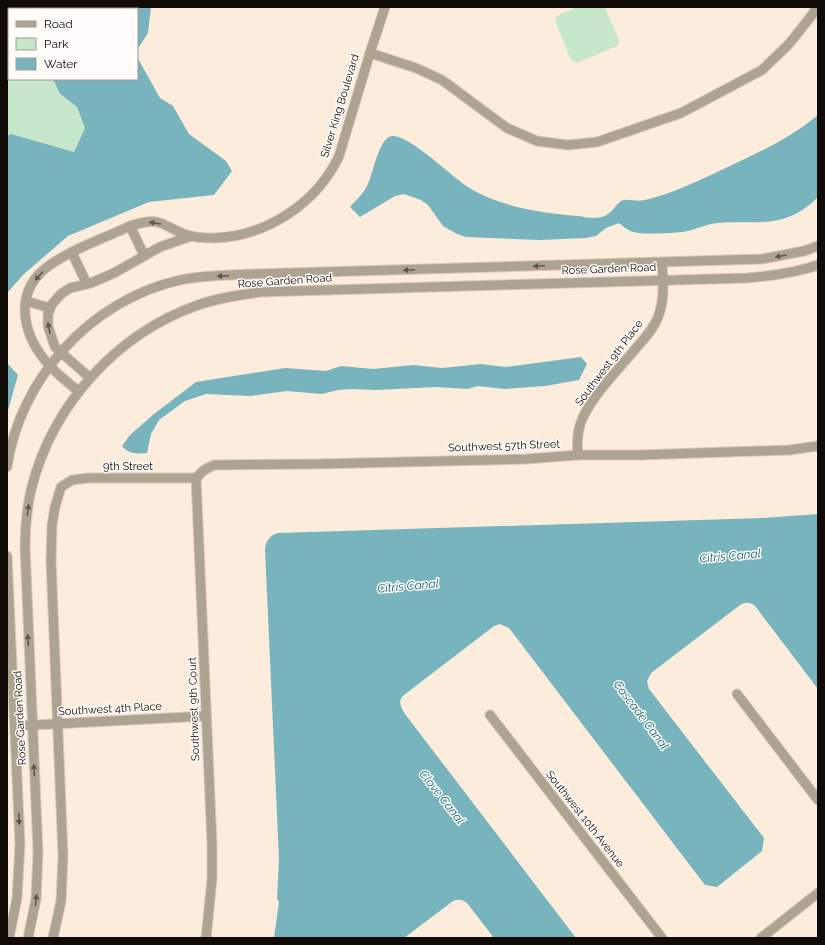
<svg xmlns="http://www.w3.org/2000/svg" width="825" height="945" font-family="Raleway,sans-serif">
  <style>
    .green { fill: #c7e7cd }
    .water { fill: #77b4be }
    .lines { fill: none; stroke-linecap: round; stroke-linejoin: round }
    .minor-casing { stroke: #d6c8ba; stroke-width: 11 }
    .minor { stroke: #aca390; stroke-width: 9 }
    .oneway { fill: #5e574b }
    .labels { text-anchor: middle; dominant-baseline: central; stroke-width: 3; stroke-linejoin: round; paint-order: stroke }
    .street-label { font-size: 11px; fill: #100b06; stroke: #fffcf9 }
    .water-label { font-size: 12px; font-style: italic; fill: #0e636e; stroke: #fffcf9 }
  </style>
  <rect width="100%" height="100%" fill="#fcecdc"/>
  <!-- green -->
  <g class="green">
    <polygon points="7,7 72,7 72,9 9,9 9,79 53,79 60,95 77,107 85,128 74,152 11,134 7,136"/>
    <polygon points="578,7 605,7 619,41 617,46 577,63 571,60 555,21 558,15"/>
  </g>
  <!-- water -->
  <g class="water">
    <polygon points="72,7 151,7 148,33 137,50 137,9 73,9"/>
    <polygon points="137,57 160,98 173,106 189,134 226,161 232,171 214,195 149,202 68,236 24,274 7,293 7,136 11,134 74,152 85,128 77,107 60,94 53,79 137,79"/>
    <path d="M818 115V197C785 230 759 220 718 223 706 224 695 230 683 232 672 233 644 235 634 232 628 231 623 226 619 223L606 228 596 236 586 238 540 240 466 237 457 234 443 226 428 205 421 200 404 194 395 196 360 217 350 207C356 200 363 194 367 186 373 176 378 138 392 136 409 134 454 179 471 189 501 207 545 214 579 216 584 217 589 218 594 218 614 218 614 202 624 200 630 199 637 202 645 200 675 193 704 178 732 165 762 151 792 137 818 115Z"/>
    <path d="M581 357 587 364 579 380 545 386 505 389 477 386 468 389 436 387 376 390 351 389 338 390 322 394 287 391 250 396 206 394 185 401 159 420 151 434 147 453C138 454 128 454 122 446L130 435 154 414 196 382 285 368 326 371 341 366 373 369 413 365 442 368 481 364 506 367Z"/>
    <polygon points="7,363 18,375 7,414"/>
    <path d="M818 514V689L755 606C750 602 746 602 740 605L651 673 647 681 649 689 764 838 762 851 717 887 705 885 509 628 500 624 494 626 404 695C397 701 401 707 405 714L576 938H494L467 903C462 899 458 899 453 901L404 938H274L279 902 277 899 279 859 265 549C266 541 270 535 278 533L763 518Z"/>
  </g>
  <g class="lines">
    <!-- minor casing -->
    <g class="minor-casing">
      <g id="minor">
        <polyline points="370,53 416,68 442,80 507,128 537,141 568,145 597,142 681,113 762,70 789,44 812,15 817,7"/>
        <polyline points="130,226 144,255"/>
        <polyline points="72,253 87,284"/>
        <polyline points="26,301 50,308"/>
        <polyline points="90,378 55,347 48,326 48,314 52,304 61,294 70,288 91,283 114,273 160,247 191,236"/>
        <path d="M79 392C69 383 58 375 49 365 22 335 12 291 50 265 72 249 105 238 130 226 138 224 148 220 157 222 169 225 179 234 191 236 198 238 207 238 215 238 267 236 317 203 339 156L370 53 385 7"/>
        <path d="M578 455C577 445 577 435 580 425 588 399 620 368 637 347 645 338 654 328 658 317 665 300 663 280 662 263"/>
        <path d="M7 467C20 378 91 300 180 280 203 275 228 275 252 274L762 259 804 251 818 246"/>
        <polyline points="196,478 204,470 214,465 317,464 526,459 578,455 640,455 789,450 818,446"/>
        <polyline points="196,478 212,844 212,879 206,938"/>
        <polyline points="7,556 20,844 17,898 9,938"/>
        <polyline points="737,694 818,800"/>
        <polyline points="490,715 662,938"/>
        <polyline points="15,726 206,716"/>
        <path d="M28 938 36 899 38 852 25 547C25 528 27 508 31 490 52 405 116 334 198 305 218 298 239 295 260 292L747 278C771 276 795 273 818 265"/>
        <polyline points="53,938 61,901 63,856 51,561 52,525 55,507 61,487 72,480 88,478 196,478"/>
        <polyline points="761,938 818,893"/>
      </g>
    </g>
    <!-- minor -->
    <use href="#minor" class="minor"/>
  </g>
  <!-- one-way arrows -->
  <defs><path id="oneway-solid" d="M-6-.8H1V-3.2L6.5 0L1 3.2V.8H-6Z"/></defs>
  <g class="oneway">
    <use href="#oneway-solid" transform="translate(155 223) rotate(-171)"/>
    <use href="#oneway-solid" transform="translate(781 256) rotate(170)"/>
    <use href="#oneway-solid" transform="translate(539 266) rotate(178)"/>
    <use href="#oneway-solid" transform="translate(409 270) rotate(178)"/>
    <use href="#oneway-solid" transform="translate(39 276) rotate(132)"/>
    <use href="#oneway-solid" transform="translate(223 276) rotate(177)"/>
    <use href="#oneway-solid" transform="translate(49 328) rotate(-100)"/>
    <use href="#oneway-solid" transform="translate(28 510) rotate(-82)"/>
    <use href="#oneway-solid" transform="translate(28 640) rotate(-93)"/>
    <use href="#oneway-solid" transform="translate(34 770) rotate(-93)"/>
    <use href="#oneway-solid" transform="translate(19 819) rotate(88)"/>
    <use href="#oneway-solid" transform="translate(36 900) rotate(-83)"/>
  </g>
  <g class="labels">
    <!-- street labels -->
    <g class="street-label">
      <text transform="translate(340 106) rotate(-73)">Silver King Boulevard</text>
      <text transform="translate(609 269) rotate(-2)">Rose Garden Road</text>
      <text transform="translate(285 281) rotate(-4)">Rose Garden Road</text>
      <text transform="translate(609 363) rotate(-53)">Southwest 9th Place</text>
      <text transform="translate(504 446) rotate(-2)">Southwest 57th Street</text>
      <text x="128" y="466">9th Street</text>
      <text transform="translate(110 709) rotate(-3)">Southwest 4th Place</text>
      <text transform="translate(194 709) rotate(-92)">Southwest 9th Court</text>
      <text transform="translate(20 718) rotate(-93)">Rose Garden Road</text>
      <text transform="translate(585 819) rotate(52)">Southwest 10th Avenue</text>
    </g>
    <!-- water labels -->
    <g class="water-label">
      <text transform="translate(730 556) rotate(-5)">Citris Canal</text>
      <text transform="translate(408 586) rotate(-5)">Citris Canal</text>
      <text transform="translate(641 715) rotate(53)">Cascade Canal</text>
      <text transform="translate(442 797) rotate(52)">Clove Canal</text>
    </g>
  </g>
  <!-- border -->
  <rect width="825" height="945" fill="none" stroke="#100b06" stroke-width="16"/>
  <!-- legend -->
  <rect x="8" y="8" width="130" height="72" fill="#fffcf9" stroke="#9f9c98"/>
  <rect x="16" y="21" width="20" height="6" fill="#aca390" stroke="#9f9c98"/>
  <text x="44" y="28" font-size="12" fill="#100b06">Road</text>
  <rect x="16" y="38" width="20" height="12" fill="#c7e7cd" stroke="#9f9c98"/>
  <text x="44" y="48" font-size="12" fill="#100b06">Park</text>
  <rect x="16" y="58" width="20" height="12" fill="#77b4be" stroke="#9f9c98"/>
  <text x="44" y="68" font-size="12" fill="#100b06">Water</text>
</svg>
